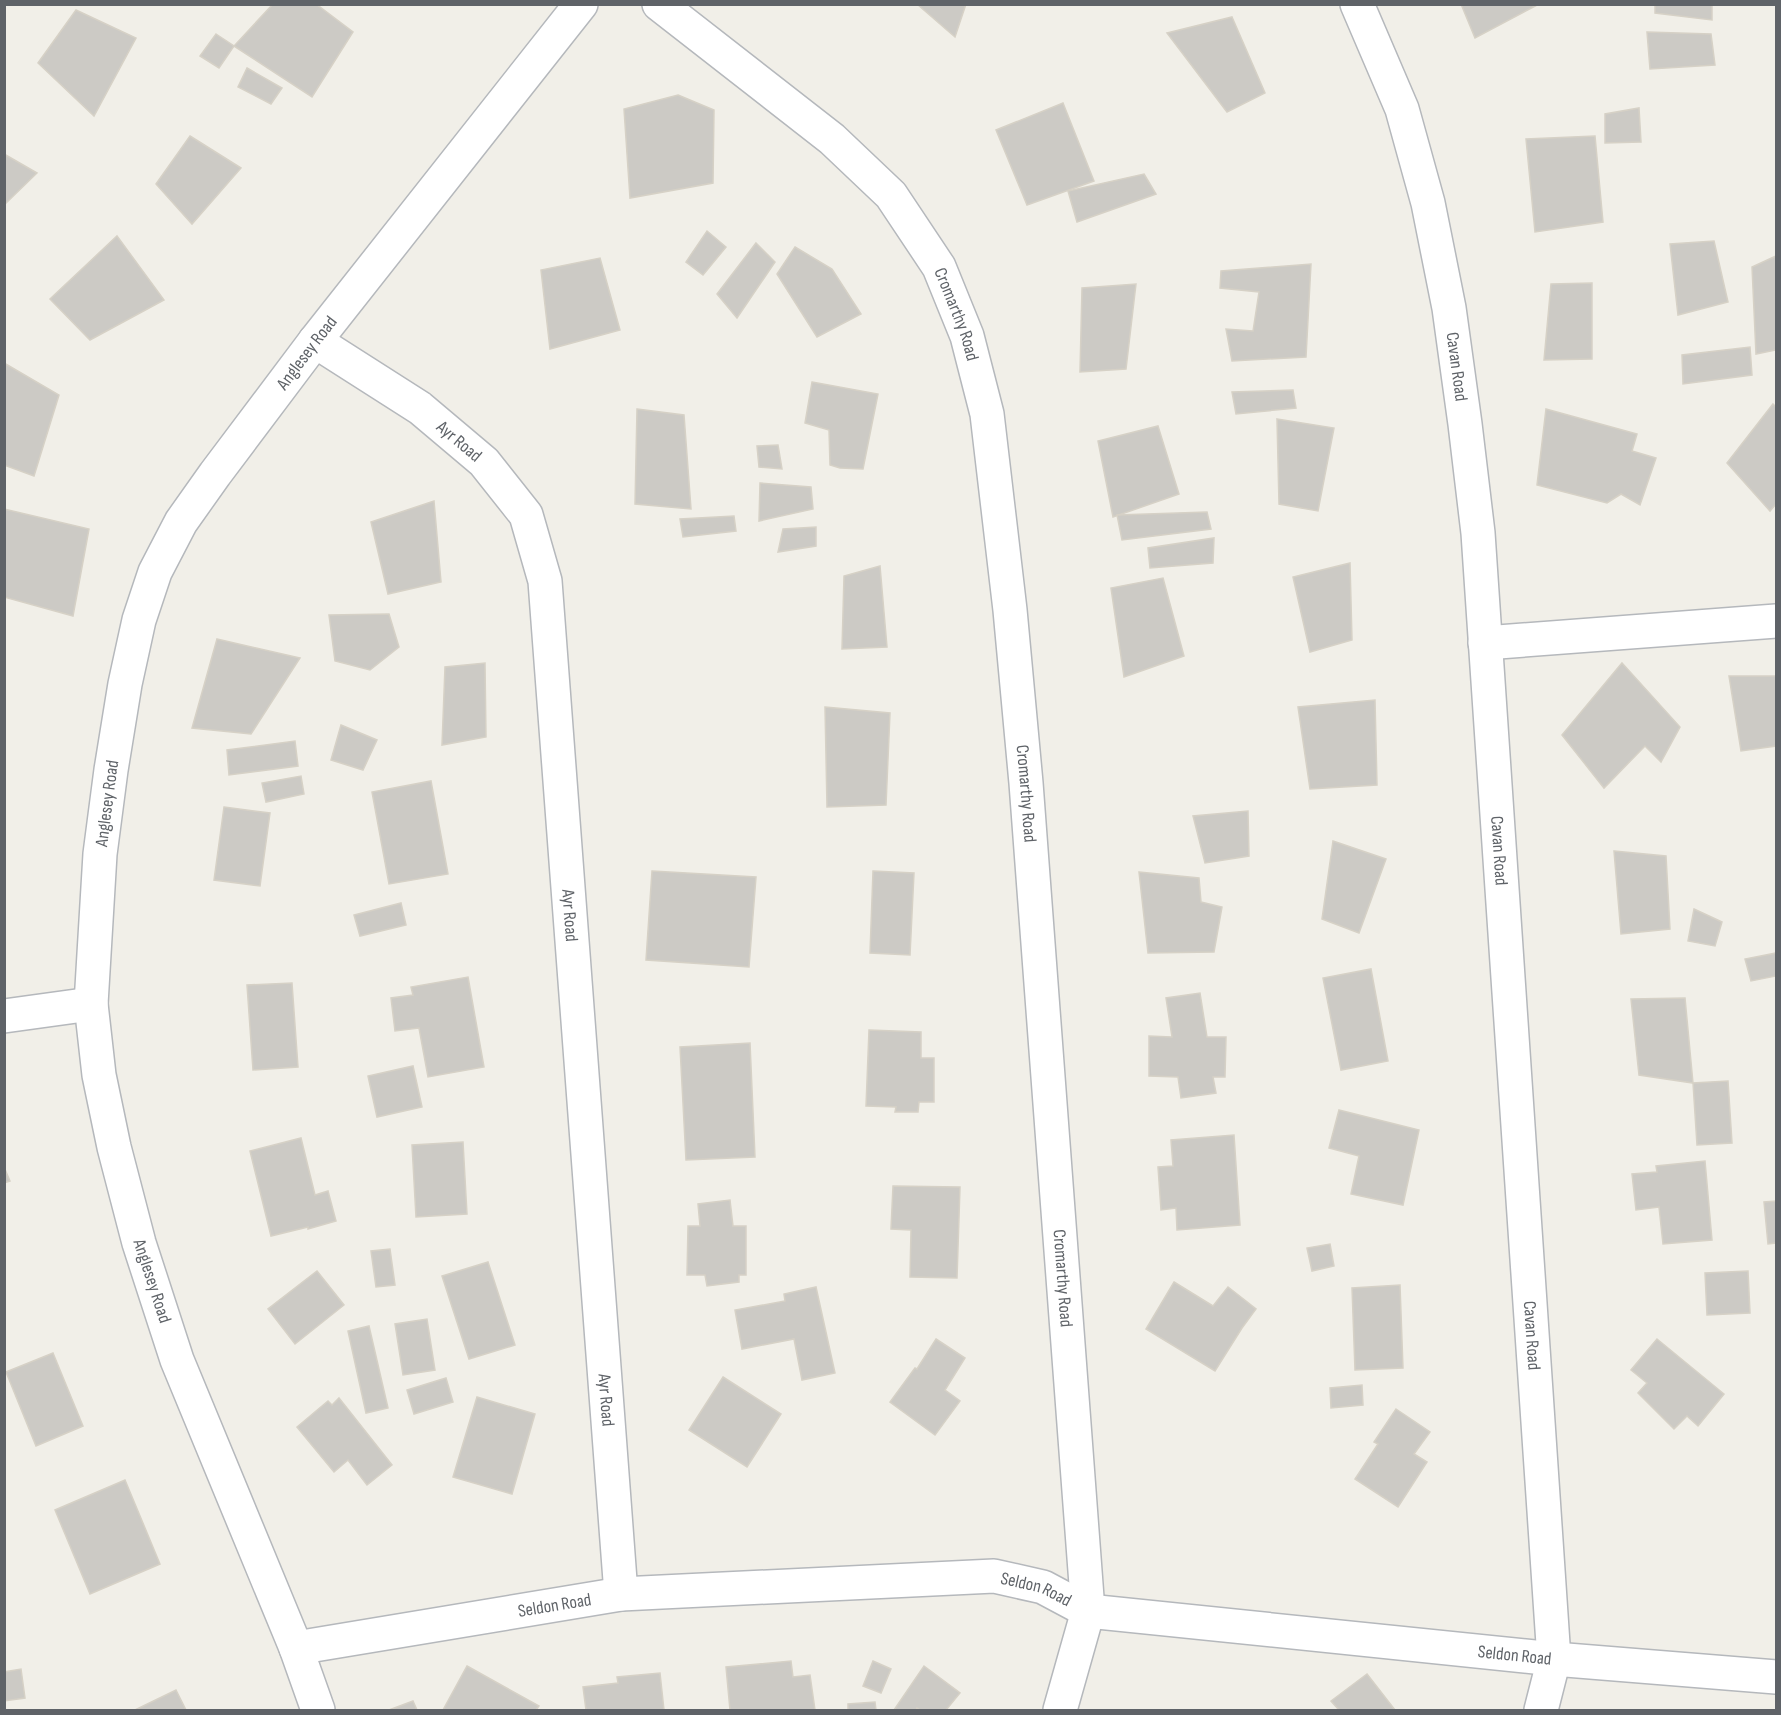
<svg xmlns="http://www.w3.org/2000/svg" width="1781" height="1715" font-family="'Sofia Sans Condensed',sans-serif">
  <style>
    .building { fill: #cccac5; stroke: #d6d1c6; stroke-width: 1.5 }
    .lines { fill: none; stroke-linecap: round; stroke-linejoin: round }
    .minor-casing { stroke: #b5b8bc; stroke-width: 36 }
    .minor { stroke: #fff; stroke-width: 33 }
    .labels { text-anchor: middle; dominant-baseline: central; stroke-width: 6; stroke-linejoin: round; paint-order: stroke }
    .street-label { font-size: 18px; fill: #5f6368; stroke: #fff }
  </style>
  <rect width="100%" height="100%" fill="#f1efe8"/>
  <!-- building -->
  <g class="building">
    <polygon points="273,4 316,4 353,32 312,97 234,46"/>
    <polygon points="917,4 966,4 955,37"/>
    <polygon points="1461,4 1539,4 1475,38"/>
    <polygon points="1655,4 1712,4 1712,20 1655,13"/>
    <polygon points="76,10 136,38 94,116 38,63"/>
    <polygon points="1232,17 1265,93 1227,112 1167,33"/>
    <polygon points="1647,32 1711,34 1715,65 1650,69"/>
    <polygon points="216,34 234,46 219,68 200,56"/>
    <polygon points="247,68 282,88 271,104 238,87"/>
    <polygon points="678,95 714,110 713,183 630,198 624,109"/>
    <polygon points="1063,103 1094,181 1027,205 996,130"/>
    <polygon points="1639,108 1641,142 1605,143 1605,114"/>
    <polygon points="190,136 241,168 192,224 156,184"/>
    <polygon points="1595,136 1603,222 1535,232 1526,139"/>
    <polygon points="4,154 37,173 4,205"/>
    <polygon points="1144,174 1156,194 1077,222 1068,191"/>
    <polygon points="707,231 726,247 703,275 686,262"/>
    <polygon points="117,236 164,300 90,340 50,299"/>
    <polygon points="1714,241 1728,302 1678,315 1670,244"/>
    <polygon points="756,243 775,262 737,318 717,294"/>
    <polygon points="795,247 832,269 861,314 817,337 777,274"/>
    <polygon points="1776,256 1776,350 1756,354 1752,267"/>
    <polygon points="600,258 620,330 550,349 541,270"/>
    <polygon points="1311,264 1306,357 1232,361 1226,329 1253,331 1259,292 1220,288 1221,271"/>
    <polygon points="1592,283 1592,359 1544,360 1551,284"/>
    <polygon points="1136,284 1126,369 1080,372 1082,288"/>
    <polygon points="1750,347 1752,375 1683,384 1682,355"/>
    <polygon points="4,363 59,395 34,476 4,465"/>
    <polygon points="812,382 878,394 863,469 840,468 830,465 829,430 805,423"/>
    <polygon points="1293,390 1296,408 1236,414 1232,392"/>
    <polygon points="1773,404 1776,407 1776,504 1770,511 1727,463"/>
    <polygon points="637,409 684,415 691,509 635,504"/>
    <polygon points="1546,409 1637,434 1632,451 1656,458 1640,505 1621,494 1607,503 1537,485"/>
    <polygon points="1277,419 1334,428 1318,511 1279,504"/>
    <polygon points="1158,426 1179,494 1113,517 1098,441"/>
    <polygon points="778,445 782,469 759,467 757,446"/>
    <polygon points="760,483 811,487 813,509 759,521"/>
    <polygon points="434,501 441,582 388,594 371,522"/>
    <polygon points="4,509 89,529 73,616 4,597"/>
    <polygon points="1207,512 1211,529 1122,540 1117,515"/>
    <polygon points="734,516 736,531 683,537 680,519"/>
    <polygon points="816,527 816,546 778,552 783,529"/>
    <polygon points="1214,538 1213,563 1150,568 1148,548"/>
    <polygon points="1350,563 1352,640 1310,652 1293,577"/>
    <polygon points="880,566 887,647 842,649 844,576"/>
    <polygon points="1163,578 1184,656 1124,677 1111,588"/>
    <polygon points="389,614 399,647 370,670 335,661 329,615"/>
    <polygon points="217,639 300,658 251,734 192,728"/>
    <polygon points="485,663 486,737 442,745 445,667"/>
    <polygon points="1622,663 1680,727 1661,762 1645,746 1604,788 1562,735"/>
    <polygon points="1729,676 1776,676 1776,746 1741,751"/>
    <polygon points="1375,700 1377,785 1310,789 1298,707"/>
    <polygon points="825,707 890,713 886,805 827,807"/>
    <polygon points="341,725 377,740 363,770 331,760"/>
    <polygon points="295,741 298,766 229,775 227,750"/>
    <polygon points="301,776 304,794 266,802 262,783"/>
    <polygon points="431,781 448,874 389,884 372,792"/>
    <polygon points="224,807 270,813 260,886 214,880"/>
    <polygon points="1248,811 1249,856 1205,863 1193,816"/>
    <polygon points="1333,841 1386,859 1359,933 1322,919"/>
    <polygon points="1614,851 1666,856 1670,929 1621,934"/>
    <polygon points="652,871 756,877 749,967 646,960"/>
    <polygon points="873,871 914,873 910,955 870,953"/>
    <polygon points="1139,872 1199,878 1201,902 1222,907 1214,952 1148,953"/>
    <polygon points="401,903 406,925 360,936 354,915"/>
    <polygon points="1694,909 1722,922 1715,946 1688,941"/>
    <polygon points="1776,953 1776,976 1751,981 1745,959"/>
    <polygon points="1371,969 1388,1061 1341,1070 1323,978"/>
    <polygon points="468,977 484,1067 428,1077 419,1028 395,1031 391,998 413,995 411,987"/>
    <polygon points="292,983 298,1067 253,1070 247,985"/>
    <polygon points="1200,993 1207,1037 1226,1037 1225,1077 1213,1077 1216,1093 1181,1098 1178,1077 1149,1076 1149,1036 1172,1037 1166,998"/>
    <polygon points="1685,998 1693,1083 1639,1075 1631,999"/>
    <polygon points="869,1030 921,1032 921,1058 934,1058 934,1102 919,1102 918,1112 895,1112 896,1107 866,1106"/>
    <polygon points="750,1043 755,1157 686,1160 680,1047"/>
    <polygon points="413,1066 422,1107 377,1117 368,1076"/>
    <polygon points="1728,1081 1732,1143 1697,1145 1693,1083"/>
    <polygon points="1339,1110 1419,1130 1403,1205 1351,1194 1359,1156 1329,1148"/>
    <polygon points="1234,1135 1240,1225 1177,1230 1176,1208 1161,1210 1158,1167 1173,1166 1171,1140"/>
    <polygon points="301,1138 315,1195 328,1191 336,1221 308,1229 308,1227 271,1236 250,1151"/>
    <polygon points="463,1142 467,1214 416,1217 412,1145"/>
    <polygon points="1705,1161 1712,1240 1663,1244 1659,1207 1636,1210 1632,1174 1657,1172 1656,1166"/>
    <polygon points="4,1167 10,1181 4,1183"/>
    <polygon points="893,1186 960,1187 957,1278 910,1277 911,1230 891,1229"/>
    <polygon points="730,1200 733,1226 746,1226 746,1275 739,1275 739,1282 707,1286 705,1275 687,1275 688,1226 700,1226 698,1204"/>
    <polygon points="1776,1201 1776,1243 1768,1244 1764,1202"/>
    <polygon points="1330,1244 1334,1266 1312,1271 1307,1248"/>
    <polygon points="390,1249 395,1285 376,1287 371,1251"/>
    <polygon points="488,1262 515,1345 469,1359 442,1276"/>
    <polygon points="317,1271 344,1305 295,1344 268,1309"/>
    <polygon points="1748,1271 1750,1313 1707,1315 1705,1273"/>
    <polygon points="1174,1282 1213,1306 1228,1287 1256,1309 1242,1328 1215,1371 1146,1329"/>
    <polygon points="1400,1285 1403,1368 1355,1370 1352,1288"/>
    <polygon points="816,1287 835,1373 802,1380 794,1339 742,1349 735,1310 785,1301 784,1294"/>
    <polygon points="427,1319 435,1370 403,1375 395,1324"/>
    <polygon points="369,1326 388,1408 366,1413 348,1331"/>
    <polygon points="936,1339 965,1358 945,1390 960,1401 935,1435 890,1402 915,1368 917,1369"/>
    <polygon points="1657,1339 1724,1394 1698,1426 1687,1416 1674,1429 1638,1393 1647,1383 1631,1370"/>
    <polygon points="53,1353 83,1426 36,1446 6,1372"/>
    <polygon points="723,1377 781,1414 747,1467 689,1430"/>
    <polygon points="446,1378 453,1402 414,1414 407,1390"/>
    <polygon points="1362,1385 1363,1405 1331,1408 1330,1388"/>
    <polygon points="477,1397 535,1414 512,1494 453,1477"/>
    <polygon points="339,1398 392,1465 367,1485 348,1460 334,1472 297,1427 328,1401 332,1405"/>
    <polygon points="1396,1409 1430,1432 1414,1454 1427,1462 1398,1507 1355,1479 1378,1444 1374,1442"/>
    <polygon points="125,1480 160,1564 90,1594 55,1510"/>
    <polygon points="791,1661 793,1677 810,1675 815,1710 730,1710 726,1667"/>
    <polygon points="873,1661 891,1669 881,1693 863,1686"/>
    <polygon points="467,1666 539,1706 536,1710 443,1710"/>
    <polygon points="924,1666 960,1693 946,1710 920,1710 917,1708 916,1710 894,1710"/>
    <polygon points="21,1669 25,1698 4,1701 4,1672"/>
    <polygon points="660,1673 664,1710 586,1710 583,1687 618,1683 617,1677"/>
    <polygon points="1367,1674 1395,1710 1339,1710 1331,1701"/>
    <polygon points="176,1690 186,1710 135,1710"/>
    <polygon points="413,1701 417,1710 389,1710"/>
    <polygon points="875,1702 876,1710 848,1710 848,1704"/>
  </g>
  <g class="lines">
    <!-- minor casing -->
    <g class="minor-casing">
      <g id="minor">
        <path id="s1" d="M659 4 832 139 891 195 939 267 967 336 987 414 1010 610 1026 783 1088 1611 1060 1710"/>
        <path id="s2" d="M1357 4 1402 109 1428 203 1449 308 1465 424 1478 533 1554 1659 1541 1710"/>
        <path id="s3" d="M315 341 420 408 484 462 526 515 545 581 621 1594"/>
        <polyline points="1485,643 1776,621"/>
        <polyline points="4,1016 91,1004"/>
        <path id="s4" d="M296 1648 621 1594 994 1576 1043 1587 1088 1611 1554 1659 1776 1677"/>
        <path id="s5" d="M318 1710 296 1648 177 1360 139 1243 114 1147 99 1075 91 1004 100 854 111 770 125 684 139 620 155 572 181 522 215 474 315 341 581 4"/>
      </g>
    </g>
    <!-- minor -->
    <use href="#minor" class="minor"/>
  </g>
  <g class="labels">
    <!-- street labels -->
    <g class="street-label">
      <text stroke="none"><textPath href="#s1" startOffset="438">Cromarthy Road</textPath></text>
      <text stroke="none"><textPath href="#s5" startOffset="1450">Anglesey Road</textPath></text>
      <text stroke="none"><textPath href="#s2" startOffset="378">Cavan Road</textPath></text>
      <text stroke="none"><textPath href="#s3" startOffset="176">Ayr Road</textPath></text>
      <text stroke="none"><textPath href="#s1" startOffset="924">Cromarthy Road</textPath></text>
      <text stroke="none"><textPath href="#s5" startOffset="946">Anglesey Road</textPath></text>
      <text stroke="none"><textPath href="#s2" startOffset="864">Cavan Road</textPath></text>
      <text stroke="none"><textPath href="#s3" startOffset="680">Ayr Road</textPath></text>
      <text stroke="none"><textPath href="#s1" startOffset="1410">Cromarthy Road</textPath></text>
      <text transform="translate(152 1281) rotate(72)">Anglesey Road</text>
      <text stroke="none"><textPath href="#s2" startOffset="1350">Cavan Road</textPath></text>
      <text stroke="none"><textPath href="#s3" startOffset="1166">Ayr Road</textPath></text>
      <text stroke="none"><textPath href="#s4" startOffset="747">Seldon Road</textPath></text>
      <text stroke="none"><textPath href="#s4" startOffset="262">Seldon Road</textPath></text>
      <text stroke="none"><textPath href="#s4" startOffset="1233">Seldon Road</textPath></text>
    </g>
  </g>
  <!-- border -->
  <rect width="1781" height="1715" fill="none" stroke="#5f6368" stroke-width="12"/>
</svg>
